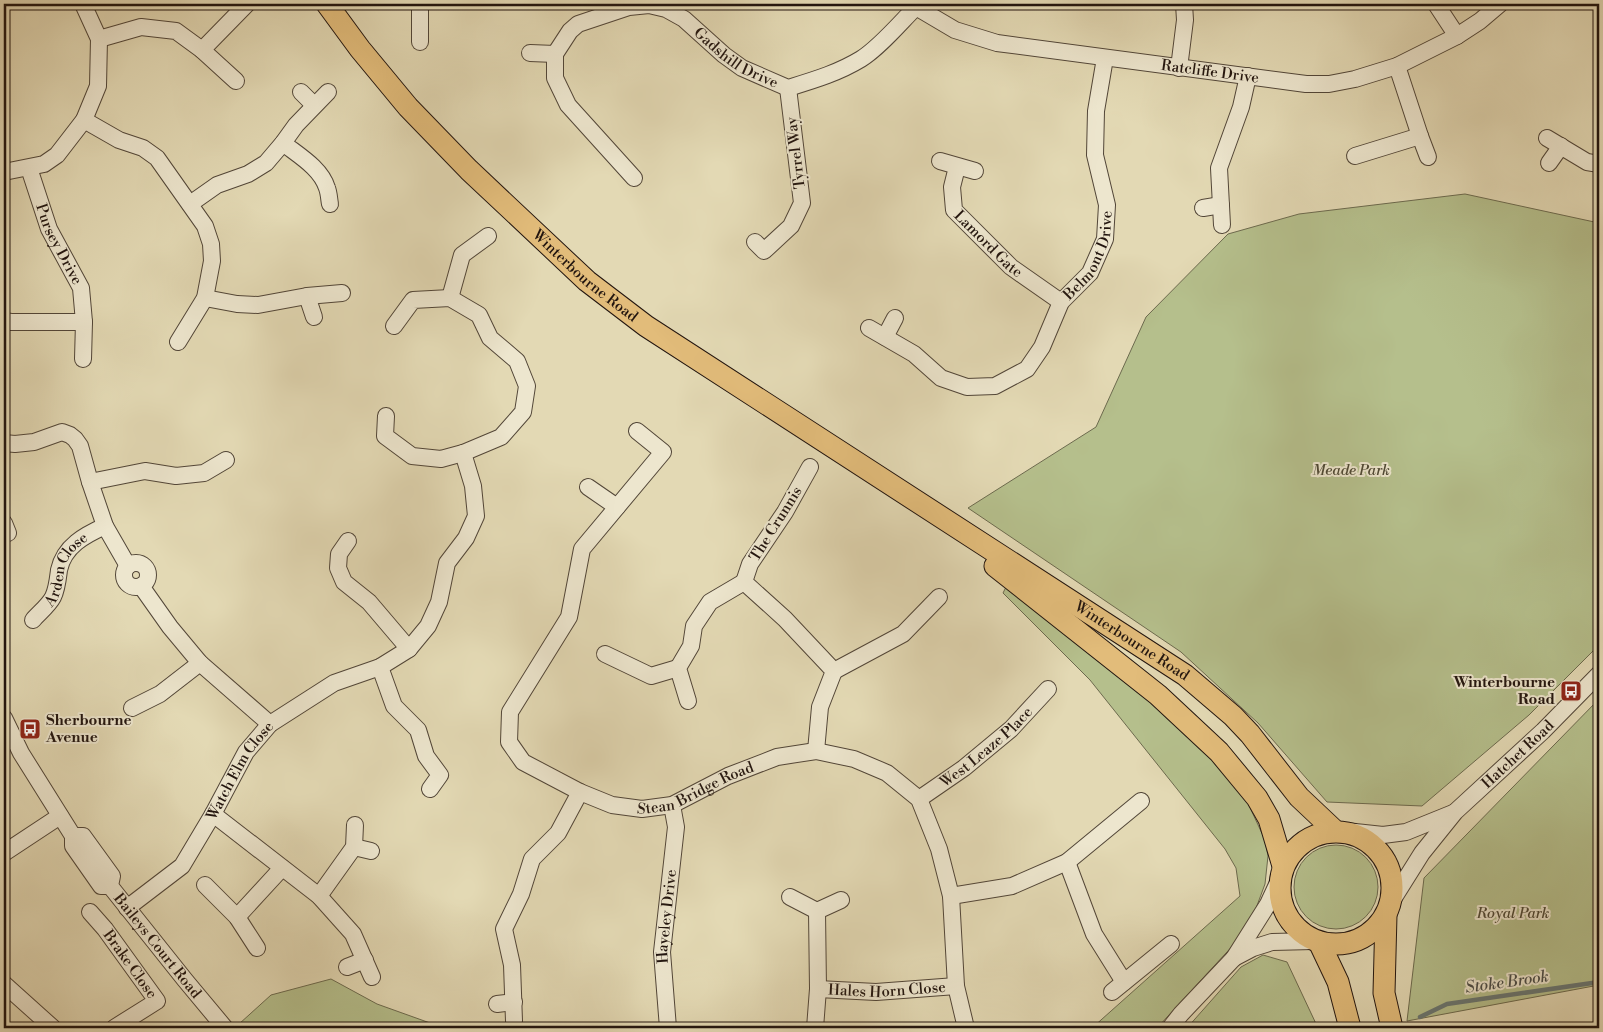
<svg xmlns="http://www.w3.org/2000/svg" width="1603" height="1032" font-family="'Libre Bodoni',serif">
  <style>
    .green { fill: #b5bf8c; stroke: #6c6a4e }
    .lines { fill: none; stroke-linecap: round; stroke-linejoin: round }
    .stream { stroke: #697773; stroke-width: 4.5 }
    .minor-casing { stroke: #524638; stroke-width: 18 }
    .major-casing { stroke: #22150f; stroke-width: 23 }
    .minor { stroke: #ede6ce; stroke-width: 16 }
    .major { stroke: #e2bc7a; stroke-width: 21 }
    .labels { text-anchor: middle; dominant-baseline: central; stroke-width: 4; stroke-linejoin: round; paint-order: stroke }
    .street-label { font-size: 15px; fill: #22150f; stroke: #ede6ce }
    .park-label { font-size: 15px; font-style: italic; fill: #4e4834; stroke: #ede6ce }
    .poi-label { font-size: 15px; font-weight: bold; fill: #22150f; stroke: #ede6ce; text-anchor: end }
    .water-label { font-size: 16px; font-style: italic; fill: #4b4e49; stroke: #ede6ce }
  </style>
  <rect width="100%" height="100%" fill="#e3d9b4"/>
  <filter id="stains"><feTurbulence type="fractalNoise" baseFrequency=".004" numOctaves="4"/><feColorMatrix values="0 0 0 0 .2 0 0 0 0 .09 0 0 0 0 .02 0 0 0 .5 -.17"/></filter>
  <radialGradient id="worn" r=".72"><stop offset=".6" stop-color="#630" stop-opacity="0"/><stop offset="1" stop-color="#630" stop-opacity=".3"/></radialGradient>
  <!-- green -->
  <g class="green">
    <polygon points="1465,194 1599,223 1599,645 1529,715 1422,806 1327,802 1258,723 1181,652 968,508 1096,427 1146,317 1228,234 1299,214"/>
    <polygon points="1006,587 1150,700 1193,739 1225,773 1247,801 1265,840 1268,856 1265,884 1255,911 1238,940 1157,1028 1092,1028 1240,896 1236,868 1225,849 1090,680 1003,593"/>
    <polygon points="1599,699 1599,985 1407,1021 1424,878"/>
    <circle cx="1336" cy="887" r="42"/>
    <polygon points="1263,955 1287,962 1318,1028 1187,1028 1241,967"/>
    <polygon points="331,979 377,1004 444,1028 242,1028 239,1024 271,995"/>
  </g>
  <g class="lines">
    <!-- stream -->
    <polyline class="stream" points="1420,1017 1447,1004 1599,982"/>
    <!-- minor casing -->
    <g class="minor-casing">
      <g id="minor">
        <path id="s1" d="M911 4 955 30 997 43 1306 84H1329L1355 79 1397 66 1457 36 1480 21 1500 4"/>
        <polyline points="1436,4 1457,36"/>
        <polyline points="99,39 141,27 176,31 202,50 236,81"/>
        <polyline points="420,42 420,4"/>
        <polyline points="202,50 247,4"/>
        <polyline points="530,53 555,54"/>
        <polyline points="1179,68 1185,20 1184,4"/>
        <polyline points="301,92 314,105"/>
        <polyline points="84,120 119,140 143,148 157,158 205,226 211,244 212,261 205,298 178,342"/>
        <polyline points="1420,136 1428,157"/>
        <polyline points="1547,138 1587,162 1599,164"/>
        <path d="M283 143C298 155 321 168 327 188 329 193 329 199 330 204"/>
        <polyline points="1355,156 1420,136 1397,66"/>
        <polyline points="940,161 975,171"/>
        <polyline points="1549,163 1561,146"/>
        <path id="s2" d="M957 167 952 187 954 210 1011 267 1061 302"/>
        <path id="s3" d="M29 168 49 229 81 288 84 322 83 359"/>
        <polyline points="4,172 44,164 57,155 84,120 98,86 99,39 83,4"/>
        <path id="s4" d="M634 178 568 105 555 78V54L570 31 578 24 629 7 649 5 666 9 684 19 724 55 742 68 788 88C814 80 838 73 861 59 879 48 900 23 915 8"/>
        <polyline points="190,204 217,185 248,174 266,163 283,143 296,125 328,92"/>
        <polyline points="1203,208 1221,205"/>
        <polyline points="1222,225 1219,168 1241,107 1248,76"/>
        <polyline points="755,242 764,251 791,226 802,203 788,88"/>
        <polyline points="307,296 314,317"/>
        <polyline points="205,298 237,304 258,305 307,296 342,293"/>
        <polyline points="450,298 462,255 488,236"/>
        <polyline points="4,321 11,322 84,322"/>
        <path id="s5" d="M869 328 914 354 941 378 967 387 995 386 1027 369 1042 347 1061 302 1090 273 1105 239 1107 205 1095 155 1096 111 1105 58"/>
        <polyline points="885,337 895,318"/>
        <polyline points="386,416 385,436 412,456 441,459 463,453 501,437 523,412 527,386 517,361 490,338 479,315 450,298 413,300 394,326"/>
        <path id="s6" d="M637 431 663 452 582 549 569 617 510 712 509 742 523 762 580 792 612 805 642 809 672 805 728 776 777 757 816 751 854 759 887 773 919 799 939 849 951 896 956 986 966 1028"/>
        <polyline points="4,443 15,444 34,442 62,432 70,435 75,439 80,446 90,482 105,526 128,566"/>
        <polyline points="810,467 785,512 750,564 744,582 785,619 834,671 820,707 816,751"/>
        <polyline points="90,482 145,471 176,476 204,473 226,460"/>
        <polyline points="588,487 617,507"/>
        <polyline points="4,523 8,533"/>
        <polyline points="348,541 339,554 338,568 344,582 369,602 409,649"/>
        <circle cx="136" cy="575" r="12"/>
        <polyline points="141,586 170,627 200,663 270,724"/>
        <path id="s7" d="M33 620C39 613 49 605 53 597 57 589 58 578 59 570 64 546 85 535 105 526"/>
        <polyline points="605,654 651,676 678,668"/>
        <polyline points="380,667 394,706 418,730 426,756 440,775 430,789"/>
        <polyline points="834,671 903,634 939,597"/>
        <polyline points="688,701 678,668 691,646 694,626 710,602 744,582"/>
        <polyline points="132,708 160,694 200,663"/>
        <polyline points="4,718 21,753 73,836 73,846 101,886 110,886"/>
        <path id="s8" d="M919 799 964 768 1011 729 1048 689"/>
        <polyline points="213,814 319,896 353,934 372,977"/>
        <polyline points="1346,831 1383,835 1406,832 1453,813"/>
        <path id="s9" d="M73 836H83L112 876 110 886 185 980 225 1028"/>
        <polyline points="354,847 371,851"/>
        <polyline points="4,853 60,816"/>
        <polyline points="1067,862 1094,934 1124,982"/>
        <polyline points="205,885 237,917 257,948"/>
        <polyline points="319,896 354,847 355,825"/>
        <polyline points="951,896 1012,886 1067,862 1141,801"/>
        <polyline points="790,897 817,911"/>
        <path id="s10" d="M1390 904 1422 853 1455 812 1543 731 1599 674"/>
        <path id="s11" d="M127 908 182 866 213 814 246 752 270 724 334 683 380 667 409 649 428 626 439 602 447 563 466 538 476 516 473 486 463 453"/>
        <path id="s12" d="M90 912 105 929 157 1001 114 1028"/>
        <polyline points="237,917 282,868"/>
        <polyline points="1234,958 1253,948 1272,942 1313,941"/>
        <polyline points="347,967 365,960"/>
        <polyline points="4,984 53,1028"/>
        <path id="s13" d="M818 989 876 992 956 986"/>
        <polyline points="1112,992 1171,944"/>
        <polyline points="497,1004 514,1002"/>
        <polyline points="514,1021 512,965 504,929 521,894 532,859 558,833 580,792"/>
        <path id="s14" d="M668 1028 662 952 676 827 672 805"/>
        <polyline points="815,1028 818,989 817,911 841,900"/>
        <polyline points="1170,1028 1181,1014 1234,958 1268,904 1281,876"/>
      </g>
    </g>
    <!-- major casing -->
    <g class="major-casing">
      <g id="major">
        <path id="s15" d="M327 4 360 49 408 107 469 170 587 281 646 326 1185 675 1233 716 1250 734 1299 797 1334 830"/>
        <polyline points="995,566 1158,695 1219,752 1257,798 1269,819 1283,866"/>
        <circle cx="1336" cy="888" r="56"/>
        <polyline points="1386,915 1384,993 1392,1028"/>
        <polyline points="1319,942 1338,982 1350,1028"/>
      </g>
    </g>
    <!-- minor -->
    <use href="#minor" class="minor"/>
    <!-- major -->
    <use href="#major" class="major"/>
  </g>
  <!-- icons -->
  <defs>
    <g id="bus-square" transform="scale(1.125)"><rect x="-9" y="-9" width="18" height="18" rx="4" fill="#8f2418" stroke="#ede6ce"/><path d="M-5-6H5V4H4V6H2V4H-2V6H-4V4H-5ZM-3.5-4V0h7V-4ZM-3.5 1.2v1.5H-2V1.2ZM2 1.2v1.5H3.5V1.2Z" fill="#fff"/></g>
  </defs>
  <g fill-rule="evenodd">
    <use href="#bus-square" x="1571" y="691"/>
    <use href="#bus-square" x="30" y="729"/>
  </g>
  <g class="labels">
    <!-- street labels -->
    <g class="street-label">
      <text stroke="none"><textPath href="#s4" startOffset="368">Gadshill Drive</textPath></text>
      <text stroke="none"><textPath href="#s1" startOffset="310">Ratcliffe Drive</textPath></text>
      <text transform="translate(796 153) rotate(-97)">Tyrrel Way</text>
      <text stroke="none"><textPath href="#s2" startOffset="92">Lamord Gate</textPath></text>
      <text stroke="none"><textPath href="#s3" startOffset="82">Pursey Drive</textPath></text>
      <text stroke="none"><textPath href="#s5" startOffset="312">Belmont Drive</textPath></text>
      <text stroke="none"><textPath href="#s15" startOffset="376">Winterbourne Road</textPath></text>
      <text transform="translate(776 524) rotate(-58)">The Crunnis</text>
      <text stroke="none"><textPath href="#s7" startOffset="62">Arden Close</textPath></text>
      <text stroke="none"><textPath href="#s15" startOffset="1034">Winterbourne Road</textPath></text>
      <text stroke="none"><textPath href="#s8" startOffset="85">West Leaze Place</textPath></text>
      <text stroke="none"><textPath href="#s10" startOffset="198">Hatchet Road</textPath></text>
      <text stroke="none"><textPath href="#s11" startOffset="181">Watch Elm Close</textPath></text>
      <text stroke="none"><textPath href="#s6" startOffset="582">Stean Bridge Road</textPath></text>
      <text stroke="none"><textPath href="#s14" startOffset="112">Hayeley Drive</textPath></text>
      <text stroke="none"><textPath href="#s9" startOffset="146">Baileys Court Road</textPath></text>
      <text stroke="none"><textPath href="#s12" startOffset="66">Brake Close</textPath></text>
      <text stroke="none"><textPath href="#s13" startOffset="69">Hales Horn Close</textPath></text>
    </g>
    <!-- park labels -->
    <g class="park-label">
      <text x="1351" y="470">Meade Park</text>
      <text x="1513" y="913">Royal Park</text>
    </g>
    <!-- poi labels -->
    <g class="poi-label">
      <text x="1555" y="682">Winterbourne<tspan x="1555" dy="17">Road</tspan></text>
      <text x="46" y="720" text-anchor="start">Sherbourne<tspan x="46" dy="17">Avenue</tspan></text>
    </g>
    <!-- water labels -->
    <g class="water-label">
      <text transform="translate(1507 982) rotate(-8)">Stoke Brook</text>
    </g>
  </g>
  <!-- margin -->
  <rect width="1603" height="1032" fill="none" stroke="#e3d9b4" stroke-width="20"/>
  <rect x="5" y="5" width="1593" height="1022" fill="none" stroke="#22150f" stroke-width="2.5"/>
  <rect x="10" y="10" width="1583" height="1012" fill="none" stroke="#22150f"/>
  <rect width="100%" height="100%" filter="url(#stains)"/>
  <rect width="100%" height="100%" fill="url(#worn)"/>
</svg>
